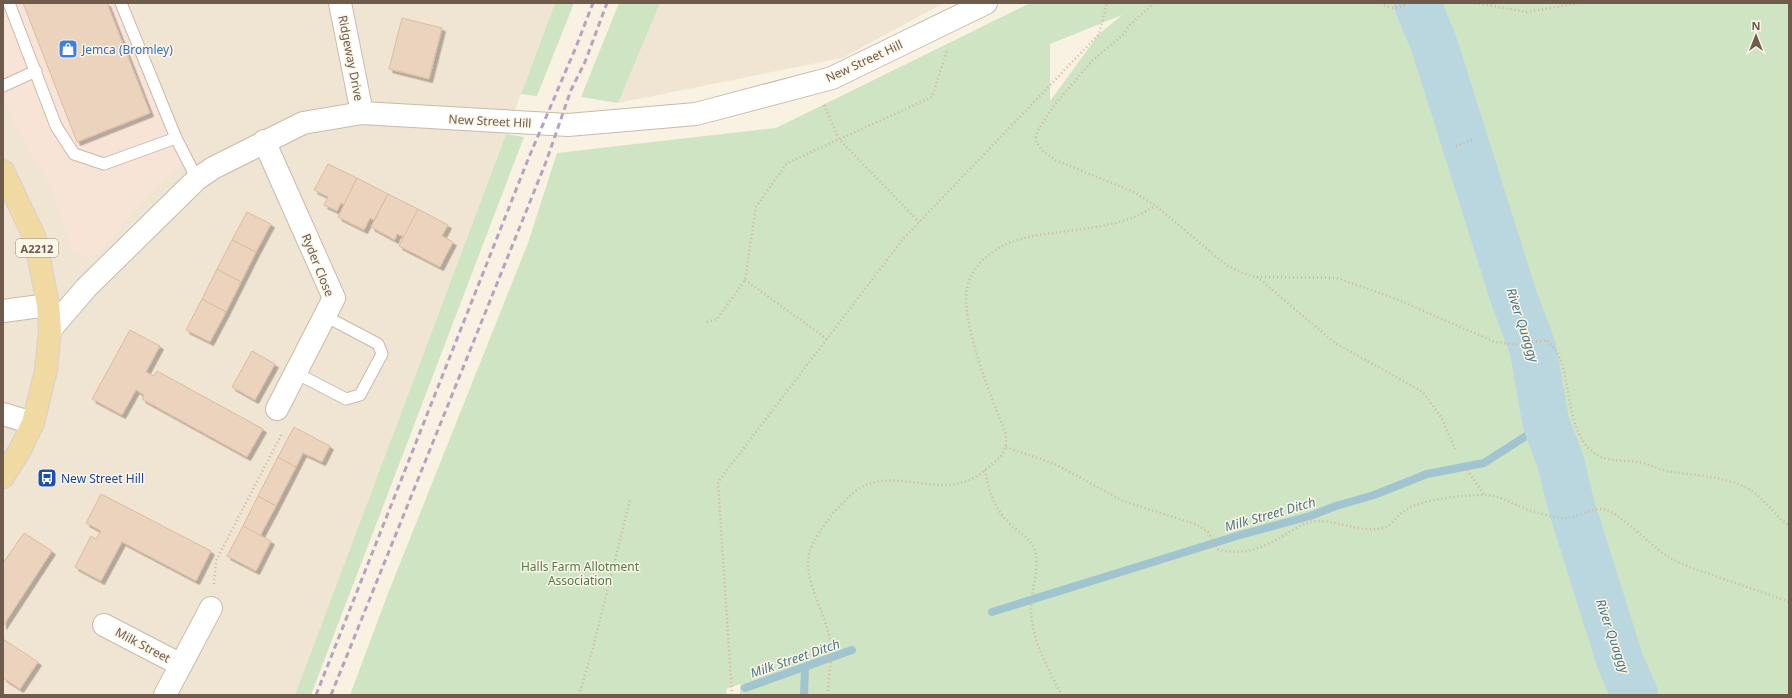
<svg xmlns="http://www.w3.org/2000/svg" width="1792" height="698" font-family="'Noto Sans',sans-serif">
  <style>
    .residential { fill: #f0e4d2 }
    .commercial { fill: #f8e4d7 }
    .green { fill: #cee4c3; fill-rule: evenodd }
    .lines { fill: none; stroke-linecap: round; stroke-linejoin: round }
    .stream { stroke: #a1c5d0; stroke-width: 8 }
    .river { stroke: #bad7e0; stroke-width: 47 }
    .building { fill: #ebd3bd; stroke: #dcbca0; filter: url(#shadow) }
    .lane-casing { stroke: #c8baab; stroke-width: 13 }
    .street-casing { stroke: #c8baab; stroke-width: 24 }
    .primary-casing { stroke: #d6d1cd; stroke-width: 24 }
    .path { stroke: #cfb7a1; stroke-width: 2.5; stroke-dasharray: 1 3; stroke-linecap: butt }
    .lane { stroke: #fff; stroke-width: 11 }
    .street { stroke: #fff; stroke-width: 22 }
    .primary { stroke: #f1daa2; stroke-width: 22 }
    .rail { stroke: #b5a3c0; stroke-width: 3; stroke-dasharray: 6 4; stroke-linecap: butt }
    .labels { text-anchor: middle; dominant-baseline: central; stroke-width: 3; stroke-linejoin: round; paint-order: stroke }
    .shield { fill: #fcf6e8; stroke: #998a7b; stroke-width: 1 }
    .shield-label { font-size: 11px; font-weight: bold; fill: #6e5b4c }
    .shop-label { font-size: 12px; fill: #366cbe; stroke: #fcf6e8; text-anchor: start }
    .street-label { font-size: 12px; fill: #6e5b4c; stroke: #fcf6e8 }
    .transit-label { font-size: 12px; fill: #164399; stroke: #fcf6e8; text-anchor: start }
    .park-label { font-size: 12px; fill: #537849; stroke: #fcf6e8 }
    .water-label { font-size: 13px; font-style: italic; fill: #4c7785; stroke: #fcf6e8 }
  </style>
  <defs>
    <filter id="shadow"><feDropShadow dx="3.5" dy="3.5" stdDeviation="0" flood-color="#0004"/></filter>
  </defs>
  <rect width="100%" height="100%" fill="#f9f2e3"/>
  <!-- residential -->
  <g class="residential">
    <polygon points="3,3 555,3 295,695 3,695"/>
    <polygon points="660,3 944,3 842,58 618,103"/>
  </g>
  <!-- commercial -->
  <polygon class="commercial" points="3,3 129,3 191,156 149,194 92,260 72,252 53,193 14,124 3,97"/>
  <!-- green -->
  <g class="green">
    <polygon points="555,3 574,3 537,96 521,94"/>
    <polygon points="619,3 660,3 618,103 581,97"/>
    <path d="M1030 3H1789V695H740V684L726 689 727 695H350L387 596 528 243 557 153 776 128ZM1122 15 1099 34 1050 101V44Z"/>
    <polygon points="506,134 524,137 311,695 295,695"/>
  </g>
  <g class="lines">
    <!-- stream -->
    <g class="stream">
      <polyline points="992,612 1240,535 1310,516 1336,506 1374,495 1427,474 1484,463 1546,423"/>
      <polyline points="745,688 852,650"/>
      <polyline points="804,695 805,668"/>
    </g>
    <!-- river -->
    <polyline class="river" points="1417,3 1434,44 1513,295 1533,349 1546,423 1561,463 1571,505 1620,661 1635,695"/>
  </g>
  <!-- building -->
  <g class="building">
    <polygon points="23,3 107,3 150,113 77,142"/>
    <polygon points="402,18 442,28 429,79 389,69"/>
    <polygon points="328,164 357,178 344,205 341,203 337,211 324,205 328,197 314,190"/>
    <polygon points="357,178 388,194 374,220 370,218 364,230 338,217"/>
    <polygon points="388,194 418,209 404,237 397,234 395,240 371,227"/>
    <polygon points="418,209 448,225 442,236 453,242 440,267 399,246"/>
    <polygon points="247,212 271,224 256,252 232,240"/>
    <polygon points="232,240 256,252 241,282 217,269"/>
    <polygon points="217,269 241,282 226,312 202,299"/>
    <polygon points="202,299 226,312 210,342 186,330"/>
    <polygon points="130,330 160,346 146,372 154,376 157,371 263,429 247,457 142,399 144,395 136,390 122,415 92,399"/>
    <polygon points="252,351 275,364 255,400 232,387"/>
    <polygon points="294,427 330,446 322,462 303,453 296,467 278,457"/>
    <polygon points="278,457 296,467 276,506 258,496"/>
    <polygon points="101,494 211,551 196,581 122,542 101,581 75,567 91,536 96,539 101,531 86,523"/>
    <polygon points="258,496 276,506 260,536 243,526"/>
    <polygon points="243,526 271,541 256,571 227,556"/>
    <polygon points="24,533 52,551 3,626 3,563"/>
    <polygon points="3,639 38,662 20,689 3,678"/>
  </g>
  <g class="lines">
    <!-- lane casing -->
    <g class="lane-casing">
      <g id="lane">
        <polyline points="9,3 56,126 74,154 104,164 176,138 121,3"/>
        <polyline points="3,86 36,71"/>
        <polyline points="176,138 197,179"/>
        <polyline points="296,373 346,399 360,395 382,354 378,344 325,316"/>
      </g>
    </g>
    <!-- street casing -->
    <g class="street-casing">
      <g id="street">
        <polyline points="340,3 362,113"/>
        <polyline points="264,141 334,298 277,409"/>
        <polyline points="3,311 48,305"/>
        <polyline points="50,330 86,288 197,179 213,168 303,123 362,113 568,125 696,114 832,78 986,3"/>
        <polyline points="3,414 33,423"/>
        <polyline points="104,625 181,665"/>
        <polyline points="165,695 211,608"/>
      </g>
    </g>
    <!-- primary casing -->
    <g class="primary-casing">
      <polyline id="primary" points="3,171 35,238 48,305 50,330 46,370 33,423 20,450 3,477"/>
    </g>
    <!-- path -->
    <g class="path">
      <path d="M1154 3 1130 25 1123 35 1093 60 1055 104 1038 130 1036 137V142L1043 151 1055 160 1134 192 1156 206 1225 264 1240 272 1255 277 1337 278 1396 299 1495 342 1519 345 1547 340C1550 344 1554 348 1557 352 1571 380 1566 417 1585 444 1602 466 1622 458 1643 463 1653 466 1662 471 1672 472 1694 475 1717 476 1738 484 1763 493 1769 512 1789 525"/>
      <path d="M1381 3C1390 10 1396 8 1406 5"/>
      <polyline points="1475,3 1527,12 1579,3"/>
      <polyline points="824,105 839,139 919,222"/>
      <polyline points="1456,146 1472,140"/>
      <polyline points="1257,277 1335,343 1423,392 1441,417 1456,451"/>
      <polyline points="745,280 827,339"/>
      <polyline points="707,322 717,319 745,280 756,207 787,163 932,97 947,50"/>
      <path d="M1006 447 1055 464 1123 501 1195 524 1208 532 1217 549C1242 556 1262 549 1284 535 1292 531 1300 525 1309 522 1333 517 1358 534 1383 528 1393 525 1398 514 1407 509 1423 499 1464 495 1483 495 1502 494 1517 508 1536 512 1544 514 1554 518 1563 518 1574 519 1592 508 1602 509 1616 509 1650 545 1664 554 1677 563 1695 569 1710 574 1736 584 1763 592 1789 602"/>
      <path d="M985 470C989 491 994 509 1010 524 1019 533 1031 538 1035 551 1040 569 1031 590 1031 609 1031 639 1048 669 1062 695"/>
      <polyline points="1467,470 1484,494"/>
      <polyline points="214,584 216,561 282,433"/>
      <polyline points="579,695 593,648 630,500"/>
      <polyline points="732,695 718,482 903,239 1099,34 1107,3"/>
      <path d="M828 695C828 677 833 658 830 641 826 613 801 577 810 551 816 531 849 490 868 484 900 473 936 493 967 481 976 478 985 470 992 464 1004 455 1008 447 1005 431 991 398 961 322 967 288 972 262 1000 243 1024 238 1058 230 1102 230 1134 217 1142 214 1149 209 1156 206"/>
    </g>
    <!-- lane -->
    <use href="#lane" class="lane"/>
    <!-- street -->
    <use href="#street" class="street"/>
    <!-- primary -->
    <use href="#primary" class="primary"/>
    <!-- rail -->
    <g class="rail">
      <polyline points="316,695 529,157 576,47 593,3"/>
      <polyline points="331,695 546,162 571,90 585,62 607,3"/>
    </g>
  </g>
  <!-- icons -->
  <defs>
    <g id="shop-square" transform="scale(1)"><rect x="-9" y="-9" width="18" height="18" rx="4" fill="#3f7fe0" stroke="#fcf6e8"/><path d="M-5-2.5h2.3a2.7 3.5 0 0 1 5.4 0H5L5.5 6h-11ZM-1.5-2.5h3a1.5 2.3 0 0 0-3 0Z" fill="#fff"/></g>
    <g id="bus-square" transform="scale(1)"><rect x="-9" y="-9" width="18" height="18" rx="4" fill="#1a4fb4" stroke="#fcf6e8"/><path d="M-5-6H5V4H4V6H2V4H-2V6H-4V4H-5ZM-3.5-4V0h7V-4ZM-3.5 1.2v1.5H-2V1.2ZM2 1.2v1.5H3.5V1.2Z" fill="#fff"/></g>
  </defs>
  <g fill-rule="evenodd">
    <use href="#shop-square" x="68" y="49"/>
    <use href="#bus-square" x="47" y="478"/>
  </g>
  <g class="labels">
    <!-- shield labels -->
    <rect class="shield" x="16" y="239" width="42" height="18" rx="3"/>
    <g class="shield-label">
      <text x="37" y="248">A2212</text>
    </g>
    <!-- shop labels -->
    <g class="shop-label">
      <text x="82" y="49">Jemca (Bromley)</text>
    </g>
    <!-- street labels -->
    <g class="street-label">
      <text transform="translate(351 58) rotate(79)">Ridgeway Drive</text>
      <text transform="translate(864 61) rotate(-25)">New Street Hill</text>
      <text transform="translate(490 121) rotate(3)">New Street Hill</text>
      <text transform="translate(318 265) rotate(68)">Ryder Close</text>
      <text transform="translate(143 645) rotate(28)">Milk Street</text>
    </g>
    <!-- transit labels -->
    <g class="transit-label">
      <text x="61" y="478">New Street Hill</text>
    </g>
    <!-- park labels -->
    <g class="park-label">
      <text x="580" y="566">Halls Farm Allotment<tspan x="580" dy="14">Association</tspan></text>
    </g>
    <!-- water labels -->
    <g class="water-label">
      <text transform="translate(1523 325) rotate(72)">River Quaggy</text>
      <text transform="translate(1270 514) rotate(-16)">Milk Street Ditch</text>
      <text transform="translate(1613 636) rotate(71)">River Quaggy</text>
      <text transform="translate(795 658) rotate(-19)">Milk Street Ditch</text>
    </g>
  </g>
  <!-- border -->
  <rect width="1792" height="698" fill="none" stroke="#6e5b4c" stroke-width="8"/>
  <!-- north arrow -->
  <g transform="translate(1756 36)" stroke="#fcf6e8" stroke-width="3" paint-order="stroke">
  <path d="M0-3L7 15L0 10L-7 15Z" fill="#6e5b4c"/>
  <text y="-6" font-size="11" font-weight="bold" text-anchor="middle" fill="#6e5b4c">N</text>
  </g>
</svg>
